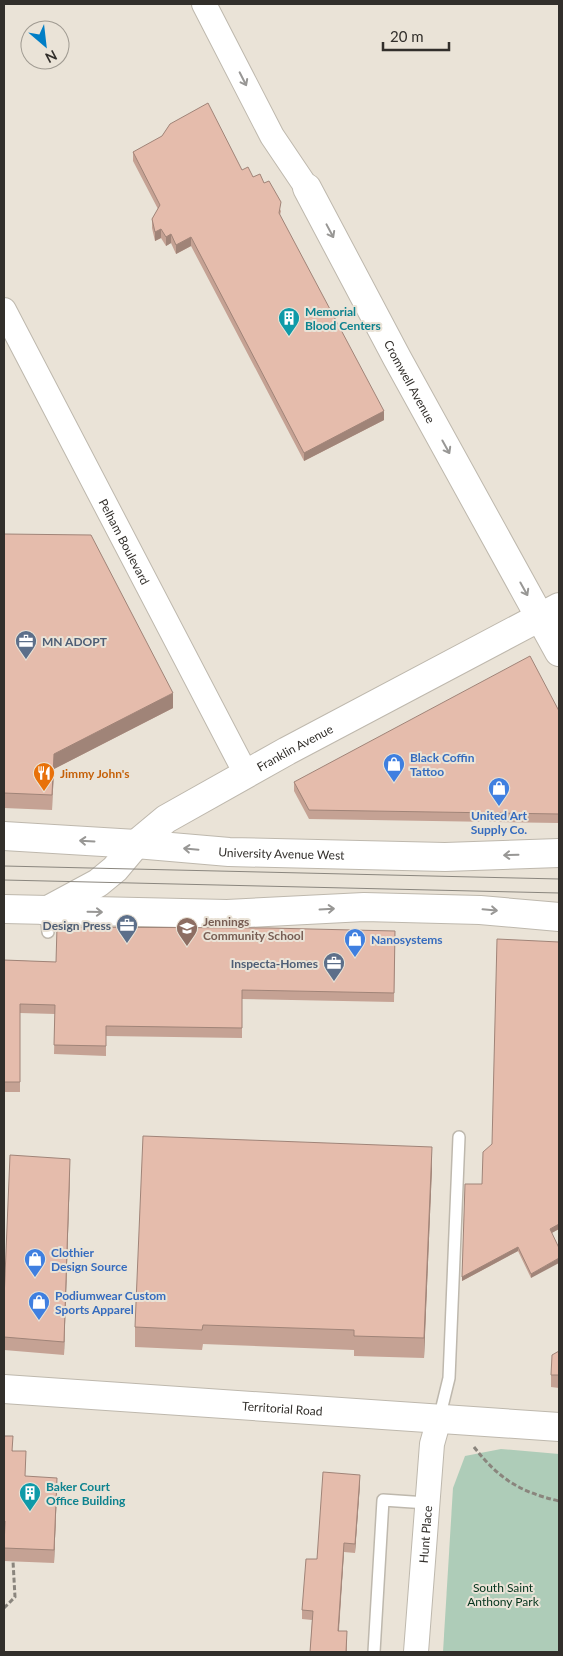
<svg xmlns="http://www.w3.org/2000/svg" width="563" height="1656" font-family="Lato,sans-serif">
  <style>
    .green { fill: #aeccb8 }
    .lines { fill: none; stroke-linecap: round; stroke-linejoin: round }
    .service-casing { stroke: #beb8ad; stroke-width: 14 }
    .minor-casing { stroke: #beb8ad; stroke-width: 26 }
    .tertiary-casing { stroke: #beb8ad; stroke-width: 30 }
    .secondary-casing { stroke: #beb8ad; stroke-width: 30 }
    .path { stroke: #8a857d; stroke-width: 3; stroke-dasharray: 5 2.5; stroke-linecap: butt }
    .service { stroke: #fff; stroke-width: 11 }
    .minor { stroke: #fff; stroke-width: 24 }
    .tertiary { stroke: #fff; stroke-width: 28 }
    .secondary { stroke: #fff; stroke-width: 28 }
    .tram { stroke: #8a867e; stroke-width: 1 }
    .wall { fill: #c5a294 }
    .shaded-wall { fill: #a08478 }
    .building { fill: #e5bcac; stroke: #a08478 }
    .oneway { stroke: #989795 }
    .labels { text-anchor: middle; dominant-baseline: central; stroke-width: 4; stroke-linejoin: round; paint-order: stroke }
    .culture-label { font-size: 12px; font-weight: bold; fill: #0d838f; stroke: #eae3d7; text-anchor: start }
    .street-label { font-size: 12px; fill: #322f2b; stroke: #eae3d7 }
    .service-label { font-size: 12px; font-weight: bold; fill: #4e5e75; stroke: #eae3d7; text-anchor: end }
    .shop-label { font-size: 12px; font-weight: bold; fill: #366cbe; stroke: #eae3d7; text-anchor: start }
    .food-label { font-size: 12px; font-weight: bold; fill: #c56008; stroke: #eae3d7; text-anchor: start }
    .education-label { font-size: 12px; font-weight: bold; fill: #785e54; stroke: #eae3d7; text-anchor: start }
    .park-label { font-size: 12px; fill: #03331b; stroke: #eae3d7 }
  </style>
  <rect width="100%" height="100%" fill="#eae3d7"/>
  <!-- green -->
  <polygon class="green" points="501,1449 559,1454 559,1652 443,1652 453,1488 465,1456"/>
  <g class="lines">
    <!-- service casing -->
    <g class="service-casing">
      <g id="service">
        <polyline points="46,911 48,932"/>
        <polyline points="439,1419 449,1378 459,1137"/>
        <polyline points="374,1652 383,1500 427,1503"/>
      </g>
    </g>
    <!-- minor casing -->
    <g class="minor-casing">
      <g id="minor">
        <polyline points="204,4 272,136 307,188"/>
        <path id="s1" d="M4 310 246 774"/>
        <path id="s2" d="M416 1652 432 1444 439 1419"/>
      </g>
    </g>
    <!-- tertiary casing -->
    <g class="tertiary-casing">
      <g id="tertiary">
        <path id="s3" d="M46 911 98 883 115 869 136 844 166 819 287 751 559 607"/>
        <path id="s4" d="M4 1389 559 1427"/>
      </g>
    </g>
    <!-- secondary casing -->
    <g class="secondary-casing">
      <g id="secondary">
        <path id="s5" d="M307 188 397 358 559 652"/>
        <path id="s6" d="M4 836 136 844 229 852 445 857 559 853"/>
        <polyline points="4,909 227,914 364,907 480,910 559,917"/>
      </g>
    </g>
    <!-- path -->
    <g class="path">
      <path d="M474 1447C499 1479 520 1492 559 1501"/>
      <polyline points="4,1608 15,1597 13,1561"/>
    </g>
    <!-- service -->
    <use href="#service" class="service"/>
    <!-- minor -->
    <use href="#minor" class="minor"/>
    <!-- tertiary -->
    <use href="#tertiary" class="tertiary"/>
    <!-- secondary -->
    <use href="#secondary" class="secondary"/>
    <!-- tram -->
    <g class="tram">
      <polyline points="4,866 559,879"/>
      <polyline points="4,880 559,893"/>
    </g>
  </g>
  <!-- wall -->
  <g class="wall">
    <polygon points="133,152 242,170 264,183 281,211 280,215 384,420 304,461 191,246 176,254 171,243 166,246 161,238 155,241 152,228 152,219 158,209 133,161"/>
    <polygon points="4,534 173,708 54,769 52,810 4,808"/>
    <polygon points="559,711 559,823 309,819 294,791 294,782"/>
    <polygon points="395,931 394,1002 242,999 242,1038 106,1036 106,1056 54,1054 55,1014 20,1013 20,1092 4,1092 4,960 56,962"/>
    <polygon points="559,942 559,1229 551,1233 531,1278 518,1251 462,1281 482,1184 492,1144"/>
    <polygon points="432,1167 424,1358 354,1356 354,1350 203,1344 202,1350 135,1347 135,1327"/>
    <polygon points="70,1172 64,1355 4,1350 4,1300"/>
    <polygon points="559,1351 559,1388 551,1387 551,1375"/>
    <polygon points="4,1436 13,1451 25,1476 57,1490 54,1563 4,1561"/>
    <polygon points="360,1484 355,1553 344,1552 339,1631 347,1640 347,1652 310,1652 312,1620 302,1619 302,1610 317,1559"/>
  </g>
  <!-- shaded-wall -->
  <g class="shaded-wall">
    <polygon points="161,229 161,238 155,241 155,232"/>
    <polygon points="171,234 171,243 166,246 166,237"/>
    <polygon points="191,237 191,246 176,254 176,245"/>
    <polygon points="384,411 384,420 304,461 304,453"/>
    <polygon points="173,693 173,708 54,769 52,810 54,754"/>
    <polygon points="432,1147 432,1167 424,1358 424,1338"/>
    <polygon points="70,1159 70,1172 64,1355 64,1342"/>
    <polygon points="559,1224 559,1229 550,1234 550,1229"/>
    <polygon points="518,1247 518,1251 462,1281 462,1277"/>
    <polygon points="559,1258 559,1263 531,1278 531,1274"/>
    <polygon points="360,1475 360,1484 355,1553 355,1544"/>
    <polygon points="57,1478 57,1490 54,1563 54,1550"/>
    <polygon points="344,1543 344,1552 338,1640 338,1631"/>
  </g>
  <!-- building -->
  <g class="building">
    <polygon points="208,103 242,170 248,167 253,177 260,174 264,183 269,181 281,202 279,213 384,411 304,453 191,237 176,245 171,234 166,237 161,229 155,232 152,219 160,205 133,152 162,136 170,124"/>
    <polygon points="4,534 91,535 173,693 54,754 52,795 4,793"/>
    <polygon points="530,656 559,711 559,814 309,810 294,782"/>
    <polygon points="57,927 269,928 395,931 394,993 242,990 242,1028 106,1026 106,1046 54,1045 55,1005 20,1004 20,1082 4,1082 4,960 56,962"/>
    <polygon points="497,939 559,942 559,1224 550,1229 559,1248 559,1258 531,1274 518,1247 462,1277 465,1184 482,1184 483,1152 492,1144"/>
    <polygon points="143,1136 432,1147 424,1338 354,1336 354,1330 203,1325 202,1330 135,1327"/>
    <polygon points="10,1155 70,1159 64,1342 4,1337 4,1300"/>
    <polygon points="559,1351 559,1375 551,1375 552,1355"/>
    <polygon points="4,1436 13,1436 12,1451 26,1451 25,1476 57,1478 54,1550 4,1548 5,1521 4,1521"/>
    <polygon points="323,1472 360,1475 355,1544 344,1543 338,1631 347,1631 346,1652 310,1652 313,1611 302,1610 306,1559 317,1559"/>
  </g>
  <!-- one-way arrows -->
  <defs><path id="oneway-shaft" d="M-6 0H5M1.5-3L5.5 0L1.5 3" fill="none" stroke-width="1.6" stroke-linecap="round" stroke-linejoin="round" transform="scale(1.25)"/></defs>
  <g class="oneway">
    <use href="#oneway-shaft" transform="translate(243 79) rotate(63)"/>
    <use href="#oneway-shaft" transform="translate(330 231) rotate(62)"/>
    <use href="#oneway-shaft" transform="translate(446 447) rotate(61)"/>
    <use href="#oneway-shaft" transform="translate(524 589) rotate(61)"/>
    <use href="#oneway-shaft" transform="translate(87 841) rotate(-177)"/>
    <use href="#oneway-shaft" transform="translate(191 849) rotate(-175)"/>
    <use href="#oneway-shaft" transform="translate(511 855) rotate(178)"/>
    <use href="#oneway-shaft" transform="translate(327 909) rotate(-3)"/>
    <use href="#oneway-shaft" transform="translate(490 910) rotate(5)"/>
    <use href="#oneway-shaft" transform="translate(95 912) rotate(1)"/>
  </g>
  <!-- icons -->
  <defs>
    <g id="building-pin" transform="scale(1.125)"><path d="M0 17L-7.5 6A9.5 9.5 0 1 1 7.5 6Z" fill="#0f9aa8" stroke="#eae3d7"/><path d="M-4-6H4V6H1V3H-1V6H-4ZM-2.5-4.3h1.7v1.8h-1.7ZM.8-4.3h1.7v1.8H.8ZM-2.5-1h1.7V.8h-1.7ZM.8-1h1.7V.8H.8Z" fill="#fff"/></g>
    <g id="office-pin" transform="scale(1.125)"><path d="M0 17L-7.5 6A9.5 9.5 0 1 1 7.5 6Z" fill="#5c6f8a" stroke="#eae3d7"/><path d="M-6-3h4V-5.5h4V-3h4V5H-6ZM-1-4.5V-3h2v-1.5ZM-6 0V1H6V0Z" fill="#fff"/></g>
    <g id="shop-pin" transform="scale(1.125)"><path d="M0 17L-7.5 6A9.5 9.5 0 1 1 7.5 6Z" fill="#3f7fe0" stroke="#eae3d7"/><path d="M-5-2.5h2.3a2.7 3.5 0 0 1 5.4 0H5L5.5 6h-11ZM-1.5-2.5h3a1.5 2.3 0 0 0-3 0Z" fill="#fff"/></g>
    <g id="restaurant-pin" transform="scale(1.125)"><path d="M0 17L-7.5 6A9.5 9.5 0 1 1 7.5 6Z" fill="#e8710a" stroke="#eae3d7"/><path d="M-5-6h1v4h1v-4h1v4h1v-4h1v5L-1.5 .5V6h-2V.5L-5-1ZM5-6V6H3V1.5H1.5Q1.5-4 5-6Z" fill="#fff"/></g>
    <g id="school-pin" transform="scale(1.125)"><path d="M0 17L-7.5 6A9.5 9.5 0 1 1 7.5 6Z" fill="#8d6e63" stroke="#eae3d7"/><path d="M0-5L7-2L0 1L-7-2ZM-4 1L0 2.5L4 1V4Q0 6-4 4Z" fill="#fff"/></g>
  </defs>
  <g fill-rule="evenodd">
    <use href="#building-pin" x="289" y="318"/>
    <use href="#office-pin" x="26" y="641"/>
    <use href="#shop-pin" x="394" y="764"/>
    <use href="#restaurant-pin" x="44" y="773"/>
    <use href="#shop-pin" x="499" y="788"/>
    <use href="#office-pin" x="127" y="925"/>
    <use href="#school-pin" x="187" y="928"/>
    <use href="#shop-pin" x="355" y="939"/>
    <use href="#office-pin" x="334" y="963"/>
    <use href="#shop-pin" x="35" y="1259"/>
    <use href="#shop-pin" x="39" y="1302"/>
    <use href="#building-pin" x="30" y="1493"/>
  </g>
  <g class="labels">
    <!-- culture labels -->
    <g class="culture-label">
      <text x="305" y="311">Memorial<tspan x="305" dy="14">Blood Centers</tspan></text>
      <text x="46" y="1486">Baker Court<tspan x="46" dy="14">Office Building</tspan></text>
    </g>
    <!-- street labels -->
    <g class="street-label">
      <text stroke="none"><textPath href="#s5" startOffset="219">Cromwell Avenue</textPath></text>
      <text stroke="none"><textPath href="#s1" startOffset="261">Pelham Boulevard</textPath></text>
      <text stroke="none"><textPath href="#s3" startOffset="300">Franklin Avenue</textPath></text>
      <text stroke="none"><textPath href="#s6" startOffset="278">University Avenue West</textPath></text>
      <text stroke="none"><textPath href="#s4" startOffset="279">Territorial Road</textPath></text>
      <text stroke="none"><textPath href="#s2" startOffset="118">Hunt Place</textPath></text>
    </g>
    <!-- service labels -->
    <g class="service-label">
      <text x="42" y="641" text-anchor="start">MN ADOPT</text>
      <text x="111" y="925">Design Press</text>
      <text x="318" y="963">Inspecta-Homes</text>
    </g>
    <!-- shop labels -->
    <g class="shop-label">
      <text x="410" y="757">Black Coffin<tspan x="410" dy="14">Tattoo</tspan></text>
      <text x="499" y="815" text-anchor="middle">United Art<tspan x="499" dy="14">Supply Co.</tspan></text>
      <text x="371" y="939">Nanosystems</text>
      <text x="51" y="1252">Clothier<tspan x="51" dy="14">Design Source</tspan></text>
      <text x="55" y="1295">Podiumwear Custom<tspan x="55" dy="14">Sports Apparel</tspan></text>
    </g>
    <!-- food labels -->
    <g class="food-label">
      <text x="60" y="773">Jimmy John's</text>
    </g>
    <!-- education labels -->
    <g class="education-label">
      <text x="203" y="921">Jennings<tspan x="203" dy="14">Community School</tspan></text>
    </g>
    <!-- park labels -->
    <g class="park-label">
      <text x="503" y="1587">South Saint<tspan x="503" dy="14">Anthony Park</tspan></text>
    </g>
  </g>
  <!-- border -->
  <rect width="563" height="1656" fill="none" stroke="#322f2b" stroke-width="10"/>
  <!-- north arrow -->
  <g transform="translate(45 45) rotate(152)"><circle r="24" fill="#eae3d7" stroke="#a09b92"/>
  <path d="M0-4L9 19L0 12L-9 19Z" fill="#007ec6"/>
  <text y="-8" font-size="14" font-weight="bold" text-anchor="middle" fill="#322f2b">N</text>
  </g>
  <!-- scale -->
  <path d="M383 42v8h66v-8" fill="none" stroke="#322f2b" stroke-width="2.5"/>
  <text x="390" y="42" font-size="15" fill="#322f2b" stroke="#eae3d7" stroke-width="4" paint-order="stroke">20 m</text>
</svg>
